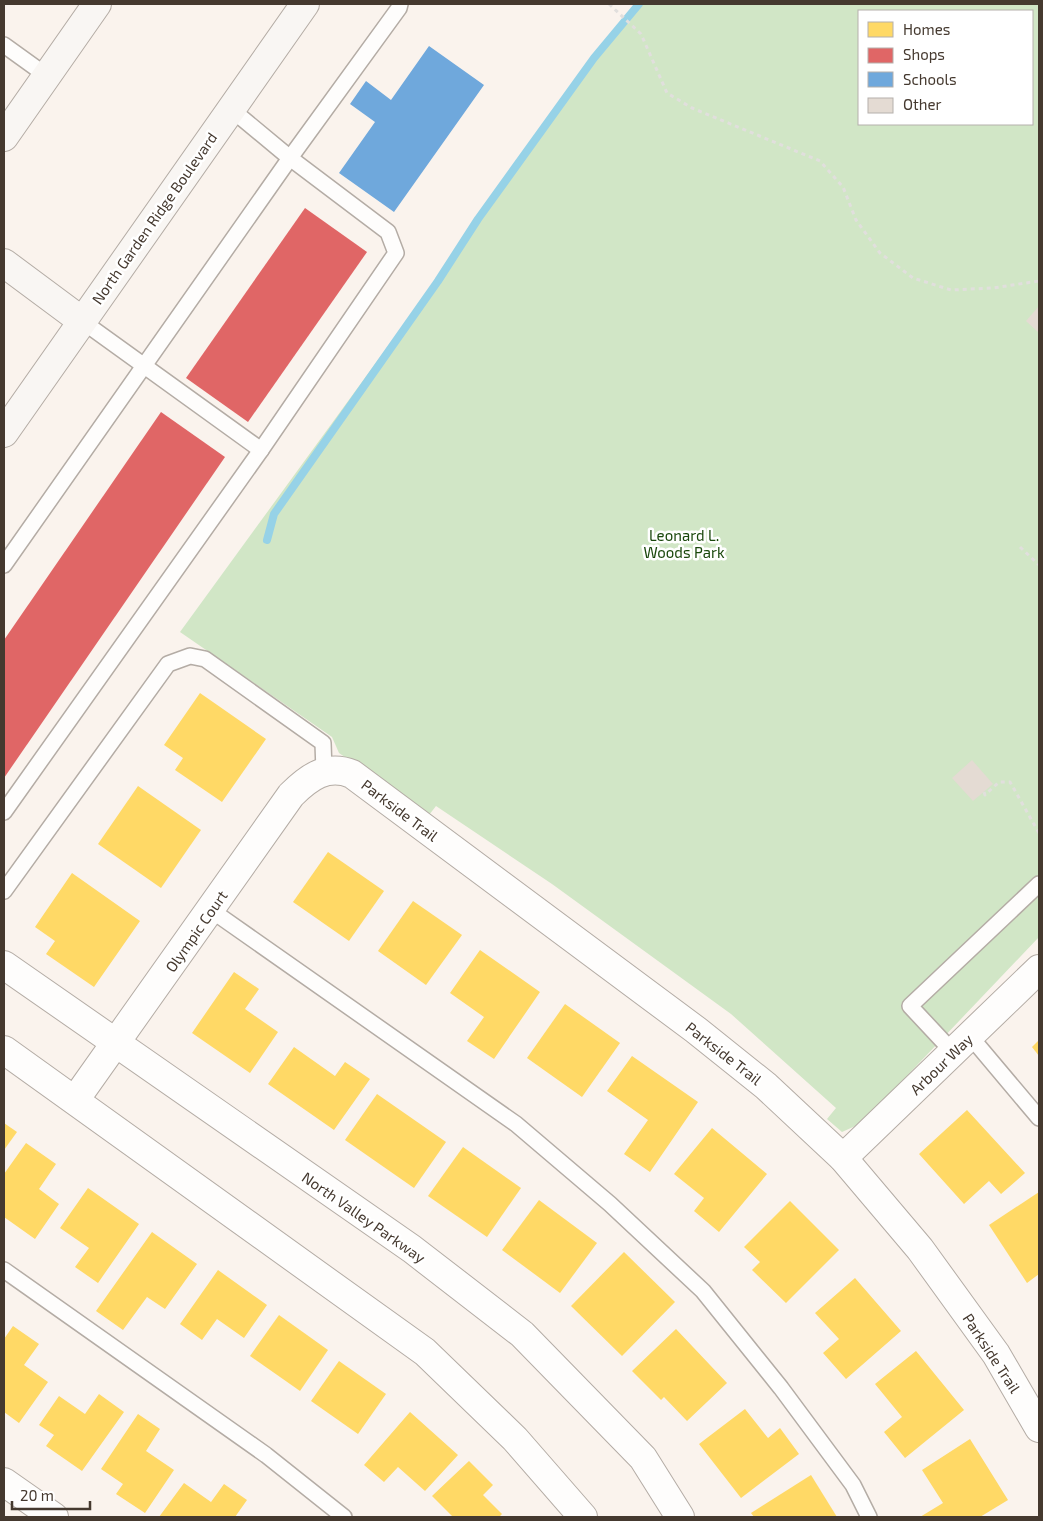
<svg xmlns="http://www.w3.org/2000/svg" width="1043" height="1521" font-family="'Exo 2',sans-serif">
  <style>
    .green { fill: #d1e6c6; fill-rule: evenodd }
    .homes { fill: #ffd966 }
    .shops { fill: #e06666 }
    .schools { fill: #6fa8dc }
    .lines { fill: none; stroke-linecap: round; stroke-linejoin: round }
    .stream { stroke: #96d2e7; stroke-width: 8 }
    .building { fill: #e4dbd3 }
    .service-casing { stroke: #b4aca5; stroke-width: 18 }
    .minor-casing { stroke: #b4aca5; stroke-width: 30 }
    .tertiary-casing { stroke: #b4aca5; stroke-width: 30 }
    .secondary-casing { stroke: #b4aca5; stroke-width: 30 }
    .path { stroke: #e1dfdd; stroke-width: 3; stroke-dasharray: 4 4; stroke-linecap: butt }
    .service { stroke: #fefdfc; stroke-width: 15 }
    .minor { stroke: #fefdfc; stroke-width: 28 }
    .tertiary { stroke: #fefdfc; stroke-width: 28 }
    .secondary { stroke: #f9f6f3; stroke-width: 28 }
    .labels { text-anchor: middle; dominant-baseline: central; stroke-width: 5; stroke-linejoin: round; paint-order: stroke }
    .street-label { font-size: 15px; fill: #45392f; stroke: #fff }
    .park-label { font-size: 15px; fill: #19470b; stroke: #fff }
  </style>
  <rect width="100%" height="100%" fill="#faf3ed"/>
  <!-- green -->
  <path class="green" d="M637 4H1039V937L862 1123 842 1132 827 1119 836 1108 731 1014 552 884 436 806 429 815 339 753 332 737 180 632ZM859 11H1032V124H859Z"/>
  <!-- homes -->
  <g class="homes">
    <polygon points="200,693 266,739 222,802 175,770 183,758 164,745"/>
    <polygon points="138,786 201,830 161,888 98,844"/>
    <polygon points="328,852 384,891 349,941 293,902"/>
    <polygon points="72,873 140,921 94,987 46,954 55,941 35,927"/>
    <polygon points="413,901 462,935 426,985 378,951"/>
    <polygon points="480,950 540,992 494,1059 467,1041 484,1017 450,993"/>
    <polygon points="234,972 259,989 245,1009 278,1032 250,1073 192,1033"/>
    <polygon points="565,1004 620,1043 582,1097 527,1058"/>
    <polygon points="1039,1040 1039,1056 1032,1047"/>
    <polygon points="294,1047 335,1076 345,1062 370,1079 334,1130 268,1084"/>
    <polygon points="632,1056 698,1102 650,1172 624,1154 648,1120 607,1091"/>
    <polygon points="377,1094 446,1142 414,1188 345,1140"/>
    <polygon points="967,1110 1025,1173 1001,1194 989,1181 964,1204 919,1154"/>
    <polygon points="4,1123 17,1132 4,1150"/>
    <polygon points="712,1128 767,1174 719,1232 694,1211 704,1198 674,1174"/>
    <polygon points="26,1143 56,1164 39,1189 59,1204 35,1239 4,1217 4,1174"/>
    <polygon points="463,1147 521,1188 487,1237 428,1196"/>
    <polygon points="88,1188 139,1224 98,1283 75,1267 89,1248 60,1228"/>
    <polygon points="1039,1192 1039,1274 1027,1283 989,1225"/>
    <polygon points="539,1200 597,1243 560,1293 502,1250"/>
    <polygon points="790,1201 839,1250 786,1303 752,1270 760,1262 744,1247"/>
    <polygon points="152,1232 197,1264 165,1309 147,1297 123,1330 96,1311"/>
    <polygon points="624,1252 675,1302 622,1356 571,1306"/>
    <polygon points="218,1270 267,1305 244,1338 217,1319 202,1340 180,1324"/>
    <polygon points="855,1278 901,1331 846,1379 823,1353 839,1339 815,1313"/>
    <polygon points="279,1315 328,1350 300,1391 250,1356"/>
    <polygon points="13,1326 39,1344 24,1365 48,1382 19,1423 4,1412 4,1339"/>
    <polygon points="676,1329 727,1383 687,1421 664,1397 661,1400 632,1371"/>
    <polygon points="916,1351 964,1410 905,1458 884,1432 902,1417 875,1384"/>
    <polygon points="339,1361 386,1394 358,1434 311,1401"/>
    <polygon points="99,1394 124,1412 82,1471 46,1446 54,1435 39,1425 59,1396 85,1414"/>
    <polygon points="745,1409 768,1438 780,1428 799,1454 741,1498 699,1444"/>
    <polygon points="410,1412 458,1455 425,1491 398,1467 384,1482 364,1465"/>
    <polygon points="138,1414 160,1429 146,1451 174,1470 145,1513 116,1494 123,1484 101,1469"/>
    <polygon points="970,1439 1008,1500 980,1517 920,1517 943,1503 922,1470"/>
    <polygon points="469,1461 493,1485 483,1495 502,1514 499,1517 453,1517 432,1496"/>
    <polygon points="811,1475 837,1517 754,1517 751,1513"/>
    <polygon points="184,1483 211,1502 224,1484 247,1500 235,1517 159,1517"/>
  </g>
  <!-- shops -->
  <g class="shops">
    <polygon points="305,208 367,252 248,422 186,378"/>
    <polygon points="161,412 225,457 4,778 4,640"/>
  </g>
  <!-- schools -->
  <polygon class="schools" points="429,46 484,85 394,212 339,173 375,122 350,104 366,81 391,100"/>
  <g class="lines">
    <!-- stream -->
    <polyline class="stream" points="267,540 274,514 438,281 478,219 594,58 639,4"/>
  </g>
  <!-- building -->
  <g class="building">
    <polygon points="1039,306 1039,333 1026,321"/>
    <polygon points="972,760 993,784 973,801 952,778"/>
  </g>
  <g class="lines">
    <!-- service casing -->
    <g class="service-casing">
      <g id="service">
        <polyline points="4,45 47,76"/>
        <polyline points="82,321 261,450"/>
        <polyline points="4,565 290,158 399,8 400,4"/>
        <polyline points="4,812 261,450 396,253 388,232 290,158 231,109"/>
        <polyline points="4,891 168,664 190,656 205,659 323,743 324,771"/>
        <polyline points="211,910 516,1124 610,1204 703,1291 781,1388 853,1485 869,1517"/>
        <polyline points="970,1036 1039,1118"/>
        <polyline points="953,1052 910,1006 1039,884"/>
        <polyline points="4,1270 266,1455 344,1517"/>
      </g>
    </g>
    <!-- minor casing -->
    <g class="minor-casing">
      <g id="minor">
        <path d="M75 1100 291 795C309 777 327 764 352 774L696 1030 766 1086 843 1158 920 1249 996 1354 1039 1428"/>
        <polyline points="843,1158 1039,969"/>
        <polyline points="4,1482 54,1517"/>
      </g>
    </g>
    <!-- tertiary casing -->
    <g class="tertiary-casing">
      <g id="tertiary">
        <polyline points="4,965 412,1249 522,1334 643,1458 680,1517"/>
        <polyline points="4,1050 425,1352 515,1439 583,1517"/>
      </g>
    </g>
    <!-- secondary casing -->
    <g class="secondary-casing">
      <g id="secondary">
        <polyline points="4,137 97,4"/>
        <polyline points="4,263 82,321"/>
        <polyline points="4,433 305,4"/>
      </g>
    </g>
    <!-- path -->
    <g class="path">
      <polyline points="609,4 641,34 667,93 692,108 820,161 843,187 856,220 880,253 913,278 951,290 993,288 1039,281"/>
      <polyline points="1020,547 1039,565"/>
      <polyline points="984,792 985,795 999,782 1010,782 1039,833"/>
    </g>
    <!-- service -->
    <use href="#service" class="service"/>
    <!-- minor -->
    <use href="#minor" class="minor"/>
    <!-- tertiary -->
    <use href="#tertiary" class="tertiary"/>
    <!-- secondary -->
    <use href="#secondary" class="secondary"/>
  </g>
  <g class="labels">
    <!-- street labels -->
    <g class="street-label">
      <text transform="translate(154 218) rotate(-55)">North Garden Ridge Boulevard</text>
      <text transform="translate(400 810) rotate(37)">Parkside Trail</text>
      <text transform="translate(196 931) rotate(-55)">Olympic Court</text>
      <text transform="translate(724 1053) rotate(38)">Parkside Trail</text>
      <text transform="translate(941 1064) rotate(-44)">Arbour Way</text>
      <text transform="translate(364 1217) rotate(35)">North Valley Parkway</text>
      <text transform="translate(992 1353) rotate(57)">Parkside Trail</text>
    </g>
    <!-- park labels -->
    <g class="park-label">
      <text x="684" y="535">Leonard L.<tspan x="684" dy="17">Woods Park</tspan></text>
    </g>
  </g>
  <!-- border -->
  <rect width="1043" height="1521" fill="none" stroke="#45392f" stroke-width="10"/>
  <!-- legend -->
  <rect x="858" y="10" width="175" height="115" fill="#ffffff" stroke="#b5b0ac"/>
  <rect x="868" y="22" width="25" height="15" fill="#ffd966" stroke="#b5b0ac"/>
  <text x="903" y="35" font-size="15" fill="#45392f">Homes</text>
  <rect x="868" y="48" width="25" height="15" fill="#e06666" stroke="#b5b0ac"/>
  <text x="903" y="60" font-size="15" fill="#45392f">Shops</text>
  <rect x="868" y="72" width="25" height="15" fill="#6fa8dc" stroke="#b5b0ac"/>
  <text x="903" y="85" font-size="15" fill="#45392f">Schools</text>
  <rect x="868" y="98" width="25" height="15" fill="#e4dbd3" stroke="#b5b0ac"/>
  <text x="903" y="110" font-size="15" fill="#45392f">Other</text>
  <!-- scale -->
  <path d="M12 1501v8h78v-8" fill="none" stroke="#45392f" stroke-width="2.5"/>
  <text x="20" y="1501" font-size="15" fill="#45392f" stroke="#ffffff" stroke-width="4" paint-order="stroke">20 m</text>
</svg>
